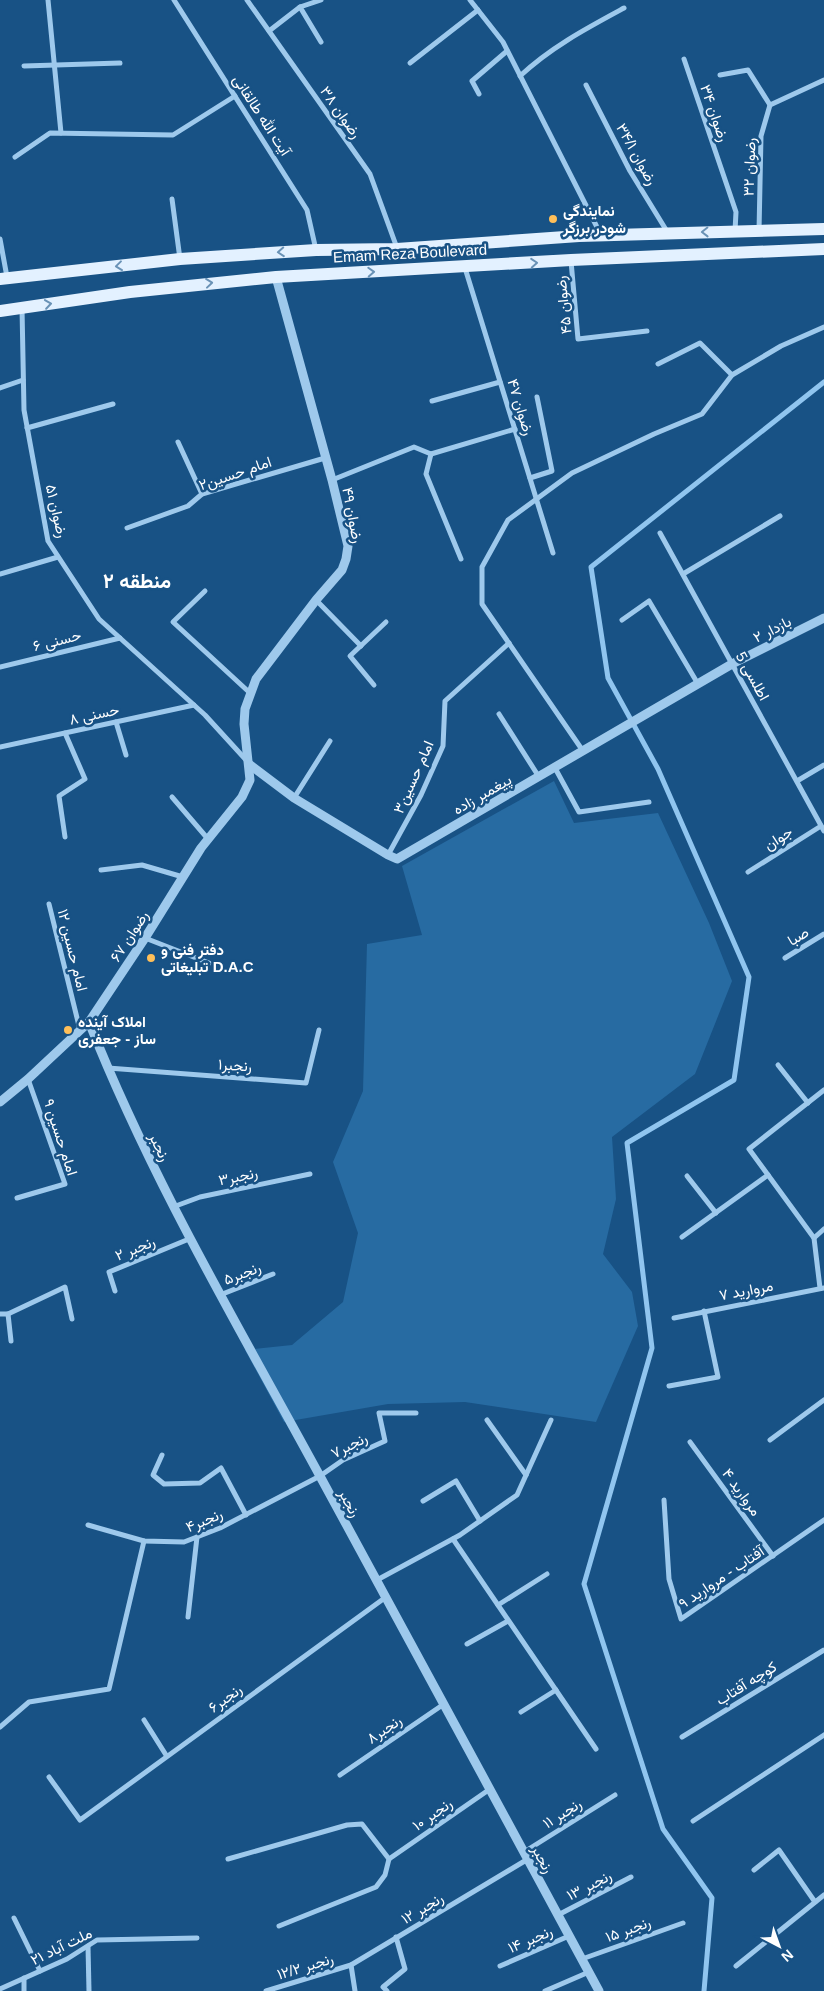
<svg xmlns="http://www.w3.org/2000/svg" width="824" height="1991" font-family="Helvetica,Vazirmatn,sans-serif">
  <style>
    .green { fill: #276ba2 }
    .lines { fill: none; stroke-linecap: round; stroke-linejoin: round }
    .stream { stroke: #90c5ef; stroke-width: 5 }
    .minor { stroke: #9ec9ec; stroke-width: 5 }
    .tertiary { stroke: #9ec9ec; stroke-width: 9 }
    .primary { stroke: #e3f1ff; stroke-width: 12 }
    .oneway { stroke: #6992b6 }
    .poi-dot { fill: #ffbf59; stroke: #185285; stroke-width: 2 }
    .labels { text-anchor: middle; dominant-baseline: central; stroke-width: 5; stroke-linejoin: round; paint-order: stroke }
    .street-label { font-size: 15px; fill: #fff; stroke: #185285 }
    .poi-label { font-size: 15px; font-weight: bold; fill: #fff; stroke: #185285; text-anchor: start }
    .district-label { font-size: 20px; font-weight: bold; fill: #fff; stroke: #185285 }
  </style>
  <rect width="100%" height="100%" fill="#185285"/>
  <!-- green -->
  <polygon class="green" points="554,781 574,823 658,813 709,923 732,981 695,1074 612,1137 616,1199 603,1254 632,1292 638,1326 596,1422 465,1402 388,1404 284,1422 245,1350 292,1345 343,1302 358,1233 333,1162 363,1091 367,944 422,935 402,866"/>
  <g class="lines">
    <!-- stream -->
    <polyline class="stream" points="704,1991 712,1898 663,1829 584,1584 652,1348 627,1143 734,1080 749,977 658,769 608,678 591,567 824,382"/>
    <!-- minor -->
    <g class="minor">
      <polyline points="48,0 61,133"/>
      <polyline points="174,0 307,210 316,250"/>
      <polyline points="247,0 370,174 397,248"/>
      <polyline points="321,0 300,7 321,42"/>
      <polyline points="470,0 503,42 601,235"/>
      <polyline points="269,31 300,7"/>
      <polyline points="684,59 736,212 735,231"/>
      <polyline points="410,63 478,10"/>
      <polyline points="24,66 120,63"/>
      <polyline points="720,75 748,70 770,105"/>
      <path d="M520 76C551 47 587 28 624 8"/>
      <polyline points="586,85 630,171 668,233"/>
      <polyline points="479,94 472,81 507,51"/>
      <polyline points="15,157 50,133 173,135 235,96"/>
      <polyline points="172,199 180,259"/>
      <polyline points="759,231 761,136 770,105 824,80"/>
      <polyline points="0,239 7,277"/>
      <polyline points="571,261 578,339 647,331"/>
      <polyline points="465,268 553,553"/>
      <polyline points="22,308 24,410 48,541 99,619 205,715 247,761"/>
      <polyline points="658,364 700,343 732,375"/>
      <polyline points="0,388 23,380"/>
      <polyline points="432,401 500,382"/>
      <polyline points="27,428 113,404"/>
      <polyline points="178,442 202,494"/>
      <polyline points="431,454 426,474 461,559"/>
      <polyline points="530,478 552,471 537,397"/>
      <polyline points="332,480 414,447 431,454 515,429"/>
      <polyline points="127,528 188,506 202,494 325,458"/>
      <polyline points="660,533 824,831"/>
      <polyline points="0,574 58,557"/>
      <polyline points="683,574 780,516"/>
      <polyline points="205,591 173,622 250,693"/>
      <polyline points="316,600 361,646"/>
      <polyline points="622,620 649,601 698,684"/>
      <polyline points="0,667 120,638"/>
      <polyline points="374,685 350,656 386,622"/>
      <polyline points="499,714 539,777"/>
      <polyline points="116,722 126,755"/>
      <polyline points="0,747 194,705"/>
      <polyline points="583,751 482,604 482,567 508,520 572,473 654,434 702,414 732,375 781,346 824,327"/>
      <polyline points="555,768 579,812 649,802"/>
      <polyline points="797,781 824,765"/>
      <polyline points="172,797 208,839"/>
      <polyline points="294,798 330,741"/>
      <polyline points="65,837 59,796 85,779 65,733"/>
      <polyline points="388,855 421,795 443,746 445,701 509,643"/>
      <polyline points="101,870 142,865 183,877"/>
      <polyline points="748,872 821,826"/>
      <polyline points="49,904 80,1030"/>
      <polyline points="145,938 209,963"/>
      <polyline points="785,958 824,934"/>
      <polyline points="778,1065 808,1103"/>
      <polyline points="108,1068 306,1083 319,1030"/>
      <polyline points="687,1176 716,1213"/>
      <polyline points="17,1198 65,1184 28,1079"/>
      <polyline points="173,1207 200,1197 310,1174"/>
      <polyline points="682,1237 768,1175"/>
      <polyline points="814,1238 824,1229"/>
      <polyline points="820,1288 814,1238 749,1149 824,1090"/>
      <polyline points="115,1291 109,1272 189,1239"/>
      <polyline points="220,1295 273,1274"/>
      <polyline points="0,1314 8,1314 65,1287 72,1319"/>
      <polyline points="8,1314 11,1341"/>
      <polyline points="674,1318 824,1288"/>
      <polyline points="669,1386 718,1377 704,1311"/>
      <polyline points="487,1420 526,1475"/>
      <polyline points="770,1440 824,1400"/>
      <polyline points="690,1442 773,1556"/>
      <polyline points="162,1455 153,1475 164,1484 200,1483 221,1468 246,1515"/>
      <polyline points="664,1500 669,1579 681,1619 824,1520"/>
      <polyline points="423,1501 456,1481 480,1521"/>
      <polyline points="88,1525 144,1541 184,1542 220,1528 320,1476 343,1460 385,1441 379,1413 416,1413"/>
      <polyline points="453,1539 596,1749"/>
      <polyline points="377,1580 460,1535 517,1495 551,1420"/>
      <polyline points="498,1605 547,1574"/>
      <polyline points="188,1617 197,1537"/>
      <polyline points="467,1644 508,1621"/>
      <polyline points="521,1712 556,1690"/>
      <polyline points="144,1720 166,1755"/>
      <polyline points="0,1727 29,1702 109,1689 144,1541"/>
      <polyline points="682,1737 824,1650"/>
      <polyline points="340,1775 444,1704"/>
      <polyline points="49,1777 80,1820 386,1597"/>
      <polyline points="693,1821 824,1735"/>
      <polyline points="524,1852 615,1795"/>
      <polyline points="228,1859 347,1825 362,1824 389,1859 385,1875 376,1887 279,1926"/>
      <polyline points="389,1859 490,1789"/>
      <polyline points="754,1870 779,1850 815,1902"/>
      <polyline points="558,1915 631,1877"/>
      <polyline points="14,1918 40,1971"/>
      <polyline points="88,1946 89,1991"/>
      <polyline points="582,1959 683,1923"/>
      <polyline points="351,1965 355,1991"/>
      <polyline points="500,1966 569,1936"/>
      <polyline points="736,1966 824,1895"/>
      <polyline points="0,1989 67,1959 97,1940 197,1938"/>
      <polyline points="24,1991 24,1978"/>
      <polyline points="266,1991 351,1965 528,1859"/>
      <polyline points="387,1991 383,1987 405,1969 396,1937"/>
      <polyline points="545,1991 589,1972"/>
    </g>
    <!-- tertiary -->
    <g class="tertiary">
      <polyline points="249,764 294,798 388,855 397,859 732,664 824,618"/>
      <path d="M89 1022C153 1183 239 1327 321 1478 415 1649 506 1820 599 1991"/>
      <polyline points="0,1102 28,1079 89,1022 145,938 201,848 242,797 250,780 244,724 245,709 256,679 316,600 342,570 346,559 348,546 332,480 276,277"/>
    </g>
    <!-- primary -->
    <g class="primary">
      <polyline points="0,279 180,259 316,250 397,249 579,236 824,229"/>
      <polyline points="0,311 130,292 276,277 571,260 824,249"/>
    </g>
  </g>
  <!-- one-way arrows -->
  <defs><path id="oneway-chevron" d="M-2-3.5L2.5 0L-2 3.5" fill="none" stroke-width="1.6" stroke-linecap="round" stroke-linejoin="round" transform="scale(1.25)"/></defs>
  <g class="oneway">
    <use href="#oneway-chevron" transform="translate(705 232) rotate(179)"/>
    <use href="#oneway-chevron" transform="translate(281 252) rotate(176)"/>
    <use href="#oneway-chevron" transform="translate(534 263) rotate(-4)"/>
    <use href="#oneway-chevron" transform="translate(119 266) rotate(173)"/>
    <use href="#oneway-chevron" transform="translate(371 272) rotate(-3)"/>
    <use href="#oneway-chevron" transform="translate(209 283) rotate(-6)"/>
    <use href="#oneway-chevron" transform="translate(48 304) rotate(-8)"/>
  </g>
  <!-- markers -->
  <g class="poi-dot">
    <circle cx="553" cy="219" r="5"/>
    <circle cx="151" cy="958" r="5"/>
    <circle cx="68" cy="1030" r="5"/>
  </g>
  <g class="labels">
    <!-- street labels -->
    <g class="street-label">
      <text transform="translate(341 112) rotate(55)">رضوان ۳۸</text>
      <text transform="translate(715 113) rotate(71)">رضوان ۳۴</text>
      <text transform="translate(262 115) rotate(57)">آیت الله طالقانی</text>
      <text transform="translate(637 154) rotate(61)">رضوان ۳۴/۱</text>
      <text transform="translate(749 167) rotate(-88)">رضوان ۳۲</text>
      <text transform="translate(410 253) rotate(-3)">Emam Reza Boulevard</text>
      <text transform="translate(563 305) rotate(-96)">رضوان ۴۵</text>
      <text transform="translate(521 407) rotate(73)">رضوان ۴۷</text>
      <text transform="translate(235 473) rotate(-19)">امام حسین۲</text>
      <text transform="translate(57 511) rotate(77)">رضوان ۵۱</text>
      <text transform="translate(353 515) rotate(79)">رضوان ۴۹</text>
      <text transform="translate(772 629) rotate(-27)">بازدار ۲</text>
      <text transform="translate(57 640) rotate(-14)">حسنی ۶</text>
      <text transform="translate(753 676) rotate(61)">اطلسی 5</text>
      <text transform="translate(94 714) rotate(-12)">حسنی ۸</text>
      <text transform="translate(413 777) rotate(-66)">امام حسین۳</text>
      <text transform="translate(482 794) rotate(-30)">پیغمبر زاده</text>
      <text transform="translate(778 838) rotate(-33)">جوان</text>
      <text transform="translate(129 936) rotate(-57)">رضوان ۶۷</text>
      <text transform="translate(798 936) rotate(-31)">صبا</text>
      <text transform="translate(73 950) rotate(76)">امام حسین ۱۲</text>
      <text transform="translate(235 1065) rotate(4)">رنجبر۱</text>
      <text transform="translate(61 1137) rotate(72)">امام حسین ۹</text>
      <text transform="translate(160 1147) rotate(65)">رنجبر</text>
      <text transform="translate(238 1176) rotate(-12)">رنجبر۳</text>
      <text transform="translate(135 1248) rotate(-22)">رنجبر ۲</text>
      <text transform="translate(242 1273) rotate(-21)">رنجبر۵</text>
      <text transform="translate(746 1290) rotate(-11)">مروارید ۷</text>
      <text transform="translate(349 1445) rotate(-27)">رنجبر۷</text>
      <text transform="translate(742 1492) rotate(54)">مروارید ۴</text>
      <text transform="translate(350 1503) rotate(62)">رنجبر</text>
      <text transform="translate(204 1520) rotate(-23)">رنجبر۴</text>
      <text transform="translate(721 1577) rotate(-34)">آفتاب - مروارید ۹</text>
      <text transform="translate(746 1683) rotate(-32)">کوچه آفتاب</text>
      <text transform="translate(225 1698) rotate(-36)">رنجبر۶</text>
      <text transform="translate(384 1729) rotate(-34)">رنجبر۸</text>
      <text transform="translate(562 1813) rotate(-32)">رنجبر ۱۱</text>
      <text transform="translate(432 1814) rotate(-35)">رنجبر ۱۰</text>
      <text transform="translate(543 1859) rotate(62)">رنجبر</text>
      <text transform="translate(589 1885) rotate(-27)">رنجبر ۱۳</text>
      <text transform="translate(422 1908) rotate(-31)">رنجبر ۱۲</text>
      <text transform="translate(628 1929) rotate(-20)">رنجبر ۱۵</text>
      <text transform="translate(530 1939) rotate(-23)">رنجبر ۱۴</text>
      <text transform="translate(61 1946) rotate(-26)">ملت آباد ۲۱</text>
      <text transform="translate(305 1966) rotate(-17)">رنجبر ۱۲/۲</text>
    </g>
    <!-- poi labels -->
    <g class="poi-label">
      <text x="563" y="210">نمایندگی<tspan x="563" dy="17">شودر برزگر</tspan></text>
      <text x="161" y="949">دفتر فنی و<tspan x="161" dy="17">تبلیغاتی D.A.C</tspan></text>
      <text x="78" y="1021">املاک آینده<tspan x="78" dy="17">ساز - جعفری</tspan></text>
    </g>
    <!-- district labels -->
    <g class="district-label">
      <text x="137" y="581">منطقه ۲</text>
    </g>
  </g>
  <!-- north arrow -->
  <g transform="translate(779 1946) rotate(139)" stroke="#185285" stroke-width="4" paint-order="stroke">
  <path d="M0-4L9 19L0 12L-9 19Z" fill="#ffffff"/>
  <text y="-8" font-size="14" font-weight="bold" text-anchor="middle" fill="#ffffff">N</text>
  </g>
</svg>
